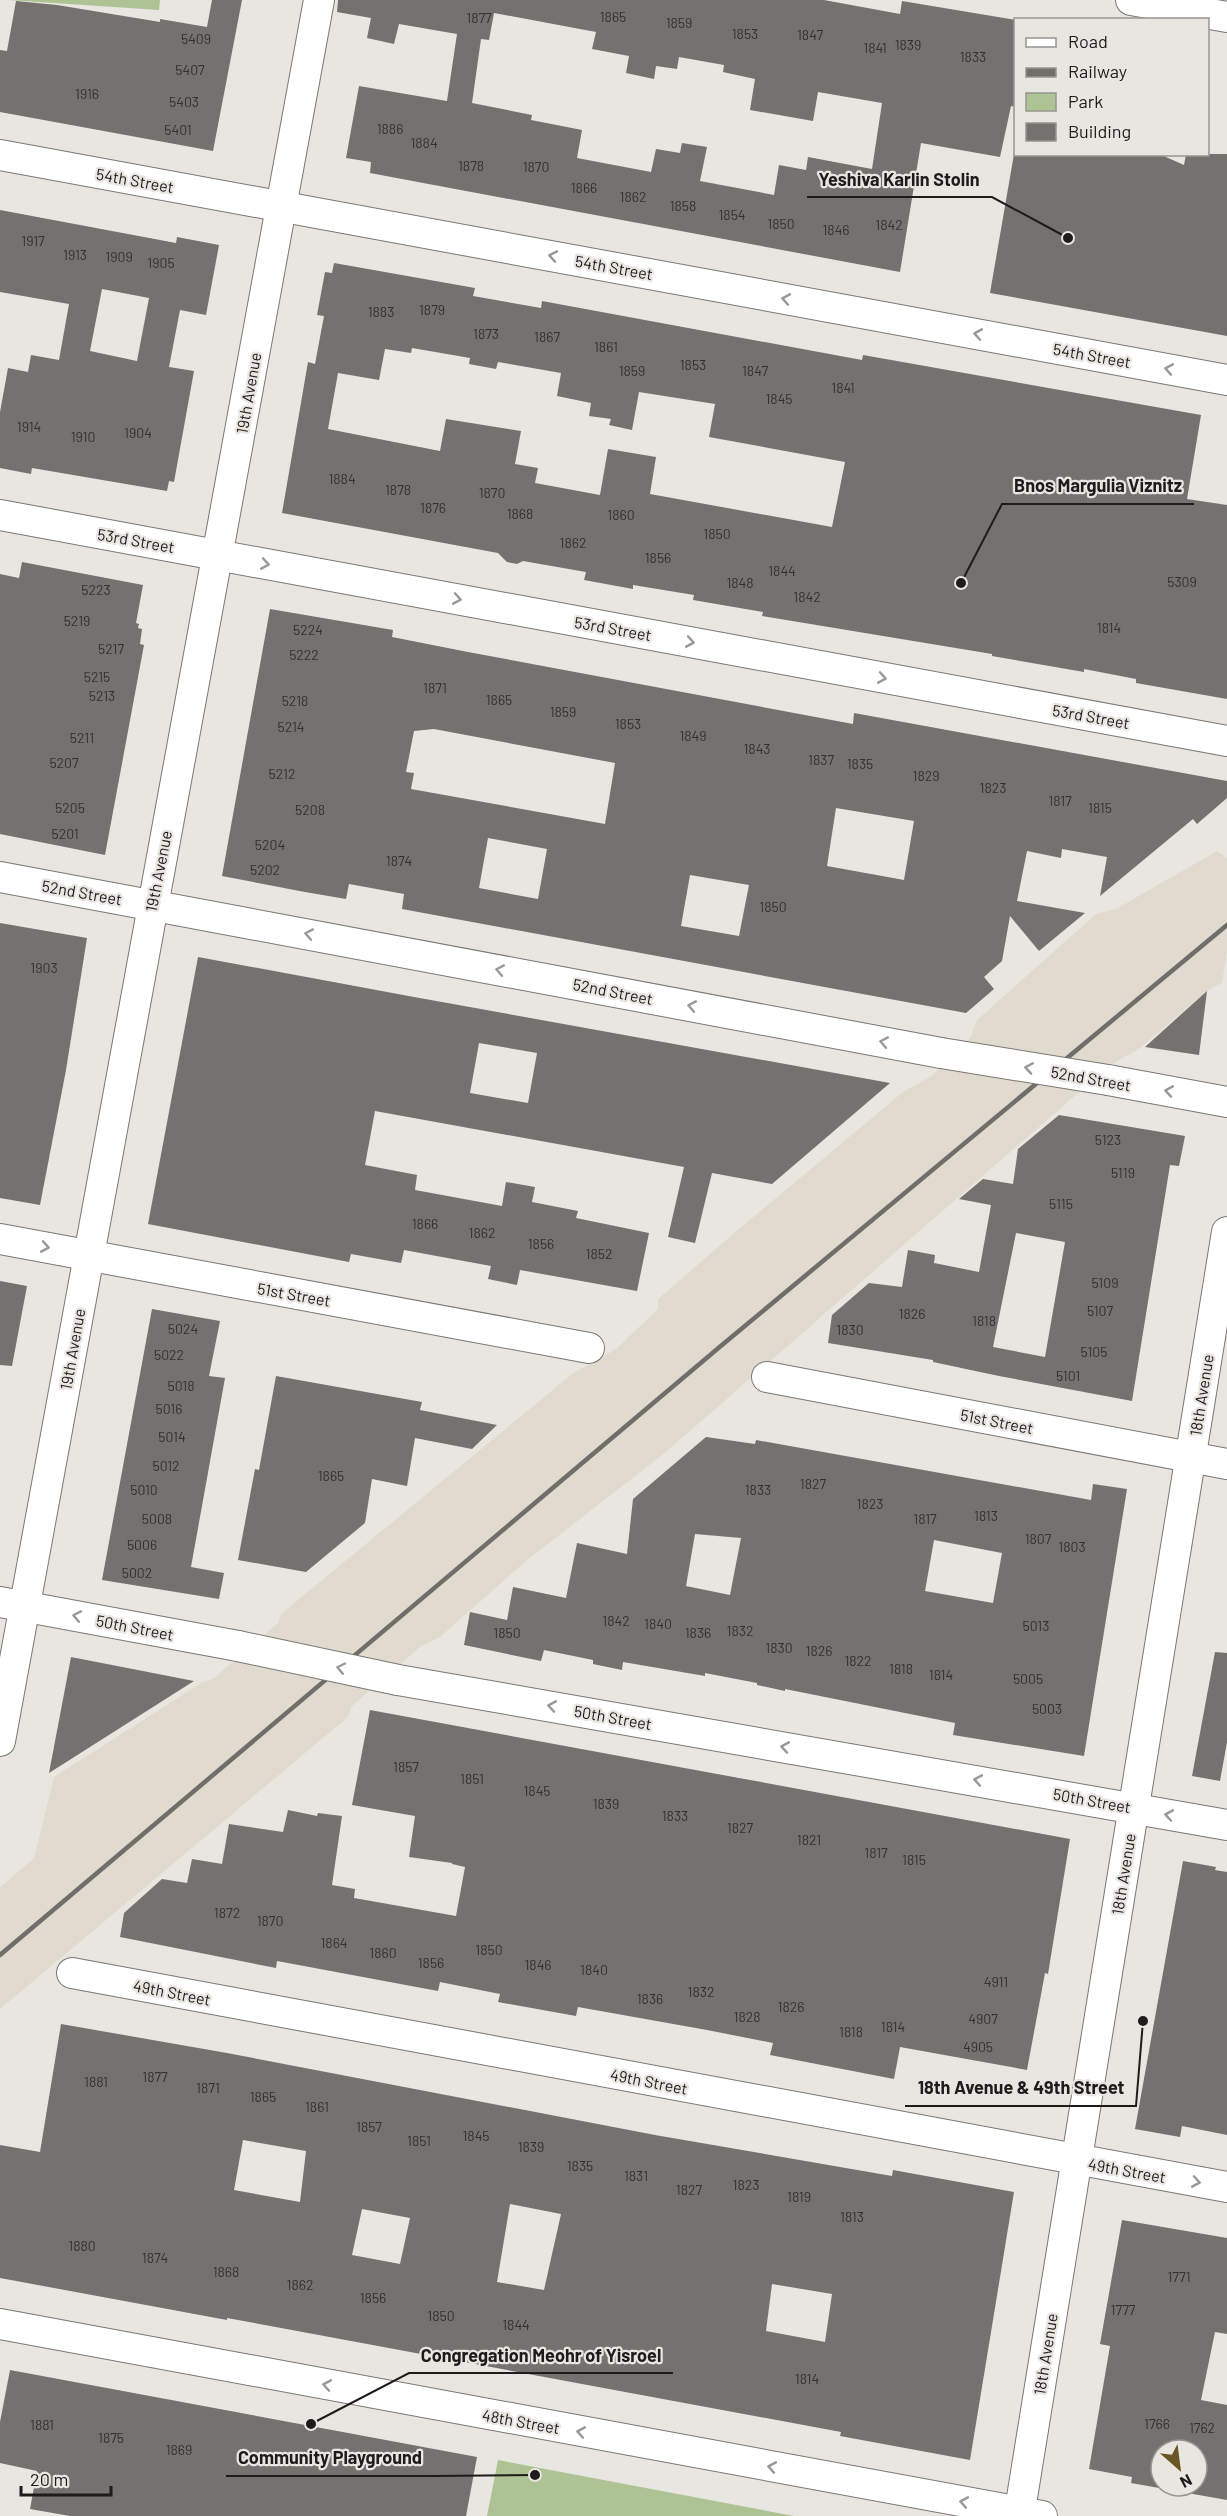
<svg xmlns="http://www.w3.org/2000/svg" width="1227" height="2516" font-family="Barlow,sans-serif">
  <style>
    .built { fill: #e1dacf }
    .green { fill: #aec394 }
    .building { fill: #74716e; fill-rule: evenodd }
    .lines { fill: none; stroke-linecap: round; stroke-linejoin: round }
    .minor-casing { stroke: #7a7774; stroke-width: 32 }
    .minor { stroke: #fff; stroke-width: 30 }
    .rail { stroke: #6f6e6b; stroke-width: 4.5 }
    .minor-bridge-casing { stroke: #7a7774; stroke-width: 32; stroke-linecap: butt }
    .minor-bridge { stroke: #fff; stroke-width: 30 }
    .oneway { stroke: #999998 }
    .labels { text-anchor: middle; dominant-baseline: central; stroke-width: 4.5; stroke-linejoin: round; paint-order: stroke }
    .number-label { font-size: 14px; fill: #333130 }
    .street-label { font-size: 16px; fill: #1d1c1b; stroke: #e9e6e2 }
    .leader { fill: none; stroke: #1d1c1b; stroke-width: 2 }
    .callout-dot { fill: #1d1c1b; stroke: #e9e6e2; stroke-width: 2 }
    .callout-label { font-size: 18px; text-anchor: middle; font-weight: bold; fill: #1d1c1b; stroke: #e9e6e2; stroke-width: 4.5; stroke-linejoin: round; paint-order: stroke }
  </style>
  <rect width="100%" height="100%" fill="#e9e6e2"/>
  <!-- built -->
  <polygon class="built" points="1217,851 1227,858 1227,951 1222,983 1207,991 1140,1048 1109,1066 666,1452 526,1561 440,1637 421,1646 351,1707 348,1717 0,2009 0,1887 34,1858 54,1777 201,1683 214,1678 278,1623 281,1614 572,1374 616,1349 658,1309 658,1299 739,1229 903,1092 933,1075 971,1037 976,1021 1096,914 1116,909"/>
  <!-- green -->
  <g class="green">
    <polygon points="8,0 160,0 159,10"/>
    <polygon points="498,2460 794,2516 487,2516"/>
  </g>
  <!-- building -->
  <g class="building">
    <polygon points="212,0 242,0 213,151 0,112 0,50 7,51 16,1 57,5 160,22 160,19 207,27"/>
    <path d="M338 0H824L900 14 902 1 1016 20V107L1011 106 1000 157 921 143 900 272 370 173 371 162 346 158 359 86 447 101 457 34 399 24 394 44 367 38 371 18 337 12ZM494 13 596 32 592 49 629 56 626 73 654 79 656 66 677 69 679 57 724 65 723 72 755 79 750 110 813 121 818 92 882 103 872 169 808 157 806 170 779 165 774 195 700 181 707 147 682 143 680 153 656 149 651 172 577 158 582 130 531 120 532 115 472 103 481 39 489 40Z"/>
    <polygon points="1014,154 1159,154 1184,165 1186,154 1227,154 1227,336 990,293"/>
    <path d="M0 210 176 243 177 237 219 245 206 315 180 310 169 367 194 371 174 482 169 481 167 491 32 468 31 474 0 468V412L8 368 28 372 31 355 59 360 69 304 0 292ZM102 289 149 298 137 361 90 351Z"/>
    <path d="M334 263 475 288 473 296 541 308 542 301 862 360 863 355 1201 415 1187 499 1227 505V699L1136 683V679L1084 669V672L992 656V654L762 616 763 612 693 600 694 595 633 585V589L584 580 586 572 523 561 517 564 507 562 498 553 282 513 308 362 315 364 324 316 317 315 325 272 332 273ZM412 348 470 358 469 364 496 369 498 362 561 373 557 396 591 403 589 416 611 419 609 425 632 430 639 392 715 404 709 437 845 462 832 527 650 494 656 457 608 449 600 495 535 483 538 468 515 464 521 431 446 419 440 451 328 429 338 373 379 380 385 349 411 353Z"/>
    <polygon points="22,562 143,585 136,623 139,624 138,628 142,629 140,644 144,645 105,855 0,834 0,574 19,578"/>
    <path d="M270 609 393 630 392 637 468 652 853 724 854 713 1227 781V798L1197 824 1193 819 1100 896 1107 857 1062 849 1061 858 1027 851 1017 901 1085 913 1039 951 1010 916 1002 961 984 977 994 989 966 1013 402 909 404 894 349 884 346 899 305 892 222 876ZM434 729 615 763 605 824 411 789 414 773 406 772 414 731ZM836 808 914 821 904 880 827 866ZM488 838 547 849 538 899 479 888ZM690 875 749 885 739 936 681 926Z"/>
    <polygon points="0,923 87,938 66,1070 40,1205 0,1198"/>
    <path d="M198 957 414 997 890 1083 772 1184 712 1173 695 1243 668 1237 684 1167 375 1111 365 1165 417 1175 415 1190 502 1206 506 1182 535 1187 532 1202 578 1211 576 1218 649 1233 637 1291 520 1270 517 1285 488 1279 491 1266 404 1250 401 1263 351 1254 349 1262 148 1224ZM479 1043 537 1053 528 1103 470 1093Z"/>
    <polygon points="1207,991 1199,1055 1145,1047"/>
    <path d="M1059 1115 1185 1136 1179 1166 1170 1165 1132 1401 999 1376 933 1362V1360L828 1343 832 1315 869 1283 902 1287 908 1250 935 1255 934 1263 979 1272 991 1205 959 1199 983 1179 1013 1184 1018 1149ZM1016 1233 1065 1242 1045 1357 993 1347Z"/>
    <polygon points="0,1281 27,1286 12,1366 0,1365"/>
    <polygon points="152,1309 220,1321 209,1376 225,1378 191,1567 224,1573 219,1599 102,1580"/>
    <polygon points="276,1376 422,1402 420,1410 497,1425 472,1449 415,1438 407,1486 372,1479 365,1523 306,1572 238,1560 255,1469 259,1470"/>
    <path d="M706 1437 755 1444 756 1440 1091 1500 1093 1484 1127 1489 1084 1756 953 1735 955 1723 785 1689V1691L757 1685V1683L705 1673V1676L623 1662 622 1670 593 1664V1660L544 1650 541 1661 464 1645 470 1612 507 1620 513 1587 566 1598 577 1543 627 1554 633 1499ZM695 1534 741 1538 730 1595 686 1586ZM934 1540 1002 1553 993 1603 925 1591Z"/>
    <polygon points="1215,1652 1227,1653 1227,1742 1220,1781 1192,1776"/>
    <polygon points="71,1657 194,1681 49,1773"/>
    <polygon points="370,1710 1070,1839 1048,1974 1045,1973 1027,2070 900,2047 894,2079 770,2055 773,2043 707,2030 578,2007 576,2016 498,2002 500,1994 440,1982 438,1991 277,1961 276,1968 120,1937 124,1913 162,1879 187,1883 192,1859 222,1864 229,1824 283,1832 288,1810 317,1816 318,1813 342,1816 332,1885 355,1889 354,1898 456,1916 465,1867 452,1864 452,1863 409,1857 415,1816 352,1805"/>
    <polygon points="1183,1861 1216,1867 1215,1870 1227,1872 1227,2135 1182,2126 1180,2137 1135,2129"/>
    <path d="M61 2024 227 2053 655 2135 892 2176 893 2170 1014 2192 970 2460 840 2436 841 2432 281 2328 227 2318V2320L0 2278V2145L40 2152ZM243 2140 306 2151 300 2202 234 2190ZM510 2204 561 2214 544 2290 497 2282ZM362 2209 410 2218 400 2264 352 2255ZM772 2284 832 2294 825 2342 766 2331Z"/>
    <path d="M1122 2220 1227 2238V2334L1215 2332 1201 2400 1227 2405V2500L1131 2483 1132 2477 1089 2469 1110 2346 1100 2344ZM1161 2450H1197V2486H1161Z"/>
    <polygon points="10,2370 477,2457 466,2516 70,2516 30,2509 37,2471 0,2463 0,2422"/>
  </g>
  <g class="lines">
    <!-- minor casing -->
    <g class="minor-casing">
      <g id="minor">
        <polyline points="1131,0 1227,17"/>
        <polyline points="0,155 1227,380"/>
        <polyline points="0,515 1227,741"/>
        <polyline points="0,877 941,1053"/>
        <polyline points="1108,1080 1227,1102"/>
        <polyline points="0,1239 589,1348"/>
        <polyline points="767,1377 1227,1464"/>
        <polyline points="0,1602 238,1646"/>
        <polyline points="398,1680 1227,1825"/>
        <polyline points="0,1741 319,0"/>
        <polyline points="72,1973 1227,2187"/>
        <polyline points="0,2324 1042,2516"/>
        <polyline points="1019,2516 1227,1232"/>
      </g>
    </g>
    <!-- minor -->
    <use href="#minor" class="minor"/>
    <!-- rail -->
    <polyline class="rail" points="0,1955 722,1345 1227,925"/>
    <!-- minor-bridge casing -->
    <g class="minor-bridge-casing">
      <g id="minor-bridge">
        <polyline points="941,1053 1108,1080"/>
        <polyline points="238,1646 398,1680"/>
      </g>
    </g>
    <!-- minor-bridge -->
    <use href="#minor-bridge" class="minor-bridge"/>
  </g>
  <!-- one-way arrows -->
  <defs><path id="oneway-chevron" d="M-2-3.5L2.5 0L-2 3.5" fill="none" stroke-width="1.6" stroke-linecap="round" stroke-linejoin="round" transform="scale(1.5)"/></defs>
  <g class="oneway">
    <use href="#oneway-chevron" transform="translate(553 256) rotate(-170)"/>
    <use href="#oneway-chevron" transform="translate(786 299) rotate(-170)"/>
    <use href="#oneway-chevron" transform="translate(978 334) rotate(-170)"/>
    <use href="#oneway-chevron" transform="translate(1169 369) rotate(-170)"/>
    <use href="#oneway-chevron" transform="translate(265 564) rotate(10)"/>
    <use href="#oneway-chevron" transform="translate(457 599) rotate(10)"/>
    <use href="#oneway-chevron" transform="translate(690 642) rotate(10)"/>
    <use href="#oneway-chevron" transform="translate(882 678) rotate(10)"/>
    <use href="#oneway-chevron" transform="translate(309 934) rotate(-169)"/>
    <use href="#oneway-chevron" transform="translate(500 970) rotate(-169)"/>
    <use href="#oneway-chevron" transform="translate(692 1006) rotate(-169)"/>
    <use href="#oneway-chevron" transform="translate(884 1042) rotate(-169)"/>
    <use href="#oneway-chevron" transform="translate(1029 1068) rotate(-171)"/>
    <use href="#oneway-chevron" transform="translate(1169 1091) rotate(-170)"/>
    <use href="#oneway-chevron" transform="translate(45 1247) rotate(10)"/>
    <use href="#oneway-chevron" transform="translate(77 1616) rotate(-169)"/>
    <use href="#oneway-chevron" transform="translate(341 1668) rotate(-168)"/>
    <use href="#oneway-chevron" transform="translate(552 1706) rotate(-170)"/>
    <use href="#oneway-chevron" transform="translate(785 1747) rotate(-170)"/>
    <use href="#oneway-chevron" transform="translate(978 1780) rotate(-170)"/>
    <use href="#oneway-chevron" transform="translate(1169 1815) rotate(-170)"/>
    <use href="#oneway-chevron" transform="translate(1196 2182) rotate(10)"/>
    <use href="#oneway-chevron" transform="translate(327 2385) rotate(-170)"/>
    <use href="#oneway-chevron" transform="translate(581 2432) rotate(-170)"/>
    <use href="#oneway-chevron" transform="translate(772 2467) rotate(-170)"/>
    <use href="#oneway-chevron" transform="translate(964 2502) rotate(-170)"/>
  </g>
  <g class="labels">
    <!-- number labels -->
    <g class="number-label">
      <text x="613" y="16">1865</text>
      <text x="479" y="17">1877</text>
      <text x="679" y="22">1859</text>
      <text x="745" y="33">1853</text>
      <text x="810" y="34">1847</text>
      <text x="196" y="38">5409</text>
      <text x="908" y="44">1839</text>
      <text x="875" y="47">1841</text>
      <text x="973" y="56">1833</text>
      <text x="190" y="69">5407</text>
      <text x="87" y="93">1916</text>
      <text x="184" y="101">5403</text>
      <text x="390" y="128">1886</text>
      <text x="178" y="129">5401</text>
      <text x="424" y="142">1884</text>
      <text x="471" y="165">1878</text>
      <text x="536" y="166">1870</text>
      <text x="584" y="187">1866</text>
      <text x="633" y="196">1862</text>
      <text x="683" y="205">1858</text>
      <text x="732" y="214">1854</text>
      <text x="781" y="223">1850</text>
      <text x="889" y="224">1842</text>
      <text x="836" y="229">1846</text>
      <text x="33" y="240">1917</text>
      <text x="75" y="254">1913</text>
      <text x="119" y="256">1909</text>
      <text x="161" y="262">1905</text>
      <text x="432" y="309">1879</text>
      <text x="381" y="311">1883</text>
      <text x="486" y="333">1873</text>
      <text x="547" y="336">1867</text>
      <text x="606" y="346">1861</text>
      <text x="693" y="364">1853</text>
      <text x="632" y="370">1859</text>
      <text x="755" y="370">1847</text>
      <text x="843" y="387">1841</text>
      <text x="779" y="398">1845</text>
      <text x="29" y="426">1914</text>
      <text x="138" y="432">1904</text>
      <text x="83" y="436">1910</text>
      <text x="342" y="478">1884</text>
      <text x="398" y="489">1878</text>
      <text x="492" y="492">1870</text>
      <text x="433" y="507">1876</text>
      <text x="520" y="513">1868</text>
      <text x="621" y="514">1860</text>
      <text x="717" y="533">1850</text>
      <text x="573" y="542">1862</text>
      <text x="658" y="557">1856</text>
      <text x="782" y="570">1844</text>
      <text x="1182" y="581">5309</text>
      <text x="740" y="582">1848</text>
      <text x="96" y="589">5223</text>
      <text x="807" y="596">1842</text>
      <text x="77" y="620">5219</text>
      <text x="1109" y="627">1814</text>
      <text x="308" y="629">5224</text>
      <text x="111" y="648">5217</text>
      <text x="304" y="654">5222</text>
      <text x="97" y="676">5215</text>
      <text x="435" y="687">1871</text>
      <text x="102" y="695">5213</text>
      <text x="499" y="699">1865</text>
      <text x="295" y="700">5218</text>
      <text x="563" y="711">1859</text>
      <text x="628" y="723">1853</text>
      <text x="291" y="726">5214</text>
      <text x="693" y="735">1849</text>
      <text x="82" y="737">5211</text>
      <text x="757" y="748">1843</text>
      <text x="821" y="759">1837</text>
      <text x="64" y="762">5207</text>
      <text x="860" y="763">1835</text>
      <text x="282" y="773">5212</text>
      <text x="926" y="775">1829</text>
      <text x="993" y="787">1823</text>
      <text x="1060" y="800">1817</text>
      <text x="70" y="807">5205</text>
      <text x="1100" y="807">1815</text>
      <text x="310" y="809">5208</text>
      <text x="65" y="833">5201</text>
      <text x="270" y="844">5204</text>
      <text x="399" y="860">1874</text>
      <text x="265" y="869">5202</text>
      <text x="773" y="906">1850</text>
      <text x="44" y="967">1903</text>
      <text x="1108" y="1139">5123</text>
      <text x="1123" y="1172">5119</text>
      <text x="1061" y="1203">5115</text>
      <text x="425" y="1223">1866</text>
      <text x="482" y="1232">1862</text>
      <text x="541" y="1243">1856</text>
      <text x="599" y="1253">1852</text>
      <text x="1105" y="1282">5109</text>
      <text x="1100" y="1310">5107</text>
      <text x="912" y="1313">1826</text>
      <text x="984" y="1320">1818</text>
      <text x="183" y="1328">5024</text>
      <text x="850" y="1329">1830</text>
      <text x="1094" y="1351">5105</text>
      <text x="169" y="1354">5022</text>
      <text x="1068" y="1375">5101</text>
      <text x="181" y="1385">5018</text>
      <text x="169" y="1408">5016</text>
      <text x="172" y="1436">5014</text>
      <text x="166" y="1465">5012</text>
      <text x="331" y="1475">1865</text>
      <text x="813" y="1483">1827</text>
      <text x="144" y="1489">5010</text>
      <text x="758" y="1489">1833</text>
      <text x="870" y="1503">1823</text>
      <text x="986" y="1515">1813</text>
      <text x="157" y="1518">5008</text>
      <text x="925" y="1518">1817</text>
      <text x="1038" y="1538">1807</text>
      <text x="142" y="1544">5006</text>
      <text x="1072" y="1546">1803</text>
      <text x="137" y="1572">5002</text>
      <text x="616" y="1620">1842</text>
      <text x="658" y="1623">1840</text>
      <text x="1036" y="1625">5013</text>
      <text x="740" y="1630">1832</text>
      <text x="507" y="1632">1850</text>
      <text x="698" y="1632">1836</text>
      <text x="779" y="1647">1830</text>
      <text x="819" y="1650">1826</text>
      <text x="858" y="1660">1822</text>
      <text x="901" y="1668">1818</text>
      <text x="941" y="1674">1814</text>
      <text x="1028" y="1678">5005</text>
      <text x="1047" y="1708">5003</text>
      <text x="406" y="1766">1857</text>
      <text x="472" y="1778">1851</text>
      <text x="537" y="1790">1845</text>
      <text x="606" y="1803">1839</text>
      <text x="675" y="1815">1833</text>
      <text x="740" y="1827">1827</text>
      <text x="809" y="1839">1821</text>
      <text x="876" y="1852">1817</text>
      <text x="914" y="1859">1815</text>
      <text x="227" y="1912">1872</text>
      <text x="270" y="1920">1870</text>
      <text x="334" y="1942">1864</text>
      <text x="489" y="1949">1850</text>
      <text x="383" y="1952">1860</text>
      <text x="431" y="1962">1856</text>
      <text x="538" y="1964">1846</text>
      <text x="594" y="1969">1840</text>
      <text x="996" y="1981">4911</text>
      <text x="701" y="1991">1832</text>
      <text x="650" y="1998">1836</text>
      <text x="791" y="2006">1826</text>
      <text x="747" y="2016">1828</text>
      <text x="983" y="2018">4907</text>
      <text x="893" y="2026">1814</text>
      <text x="851" y="2031">1818</text>
      <text x="978" y="2046">4905</text>
      <text x="155" y="2076">1877</text>
      <text x="96" y="2081">1881</text>
      <text x="208" y="2087">1871</text>
      <text x="263" y="2096">1865</text>
      <text x="317" y="2106">1861</text>
      <text x="369" y="2126">1857</text>
      <text x="476" y="2135">1845</text>
      <text x="419" y="2140">1851</text>
      <text x="531" y="2146">1839</text>
      <text x="580" y="2165">1835</text>
      <text x="636" y="2175">1831</text>
      <text x="746" y="2184">1823</text>
      <text x="689" y="2189">1827</text>
      <text x="799" y="2196">1819</text>
      <text x="852" y="2216">1813</text>
      <text x="82" y="2245">1880</text>
      <text x="155" y="2257">1874</text>
      <text x="226" y="2271">1868</text>
      <text x="1179" y="2276">1771</text>
      <text x="300" y="2284">1862</text>
      <text x="373" y="2297">1856</text>
      <text x="1123" y="2309">1777</text>
      <text x="441" y="2315">1850</text>
      <text x="516" y="2324">1844</text>
      <text x="807" y="2378">1814</text>
      <text x="1157" y="2423">1766</text>
      <text x="42" y="2424">1881</text>
      <text x="1202" y="2427">1762</text>
      <text x="111" y="2437">1875</text>
      <text x="179" y="2449">1869</text>
    </g>
    <!-- street labels -->
    <g class="street-label">
      <text transform="translate(135 180) rotate(10)">54th Street</text>
      <text transform="translate(614 267) rotate(10)">54th Street</text>
      <text transform="translate(1092 355) rotate(10)">54th Street</text>
      <text transform="translate(248 393) rotate(-80)">19th Avenue</text>
      <text transform="translate(136 540) rotate(10)">53rd Street</text>
      <text transform="translate(613 628) rotate(10)">53rd Street</text>
      <text transform="translate(1091 716) rotate(10)">53rd Street</text>
      <text transform="translate(158 871) rotate(-79)">19th Avenue</text>
      <text transform="translate(82 892) rotate(10)">52nd Street</text>
      <text transform="translate(613 991) rotate(11)">52nd Street</text>
      <text transform="translate(1091 1078) rotate(10)">52nd Street</text>
      <text transform="translate(294 1294) rotate(10)">51st Street</text>
      <text transform="translate(72 1349) rotate(-80)">19th Avenue</text>
      <text transform="translate(1201 1395) rotate(-81)">18th Avenue</text>
      <text transform="translate(997 1421) rotate(11)">51st Street</text>
      <text transform="translate(135 1627) rotate(11)">50th Street</text>
      <text transform="translate(613 1717) rotate(10)">50th Street</text>
      <text transform="translate(1092 1800) rotate(10)">50th Street</text>
      <text transform="translate(1123 1874) rotate(-81)">18th Avenue</text>
      <text transform="translate(172 1992) rotate(11)">49th Street</text>
      <text transform="translate(649 2081) rotate(11)">49th Street</text>
      <text transform="translate(1127 2170) rotate(10)">49th Street</text>
      <text transform="translate(1045 2354) rotate(-81)">18th Avenue</text>
      <text transform="translate(521 2421) rotate(10)">48th Street</text>
    </g>
  </g>
  <!-- callouts -->
  <path class="leader" d="M1068 238L992 197H807M961 583L1002 504H1194M1143 2021L1136 2106H905M311 2424L409 2373H673M535 2475L434 2476H226"/>
  <g class="callout-dot">
    <circle cx="1068" cy="238" r="6"/>
    <circle cx="961" cy="583" r="6"/>
    <circle cx="1143" cy="2021" r="6"/>
    <circle cx="311" cy="2424" r="6"/>
    <circle cx="535" cy="2475" r="6"/>
  </g>
  <g class="callout-label">
    <text x="899" y="186">Yeshiva Karlin Stolin</text>
    <text x="1098" y="492">Bnos Margulia Viznitz</text>
    <text x="1021" y="2094">18th Avenue &amp; 49th Street</text>
    <text x="541" y="2362">Congregation Meohr of Yisroel</text>
    <text x="330" y="2464">Community Playground</text>
  </g>
  <!-- legend -->
  <rect x="1014" y="18" width="195" height="138" fill="#e9e6e2" stroke="#979592" stroke-width="1.5"/>
  <rect x="1026" y="38" width="30" height="9" fill="#ffffff" stroke="#979592" stroke-width="1.5"/>
  <text x="1068" y="48" font-size="18" fill="#1d1c1b">Road</text>
  <rect x="1026" y="68" width="30" height="9" fill="#6f6e6b" stroke="#979592" stroke-width="1.5"/>
  <text x="1068" y="78" font-size="18" fill="#1d1c1b">Railway</text>
  <rect x="1026" y="93" width="30" height="18" fill="#aec394" stroke="#979592" stroke-width="1.5"/>
  <text x="1068" y="108" font-size="18" fill="#1d1c1b">Park</text>
  <rect x="1026" y="123" width="30" height="18" fill="#74716e" stroke="#979592" stroke-width="1.5"/>
  <text x="1068" y="138" font-size="18" fill="#1d1c1b">Building</text>
  <!-- north arrow -->
  <g transform="translate(1179 2468) rotate(152)"><circle r="28" fill="#e9e6e2" stroke="#979592" stroke-width="1.5"/>
  <path d="M0-4.5L10 22L0 15L-10 22Z" fill="#6a5524"/>
  <text y="-9" font-size="16" font-weight="bold" text-anchor="middle" fill="#1d1c1b">N</text>
  </g>
  <!-- scale -->
  <path d="M21 2486v9h90v-9" fill="none" stroke="#1d1c1b" stroke-width="3"/>
  <text x="30" y="2486" font-size="18" fill="#1d1c1b" stroke="#e9e6e2" stroke-width="4.5" paint-order="stroke">20 m</text>
</svg>
